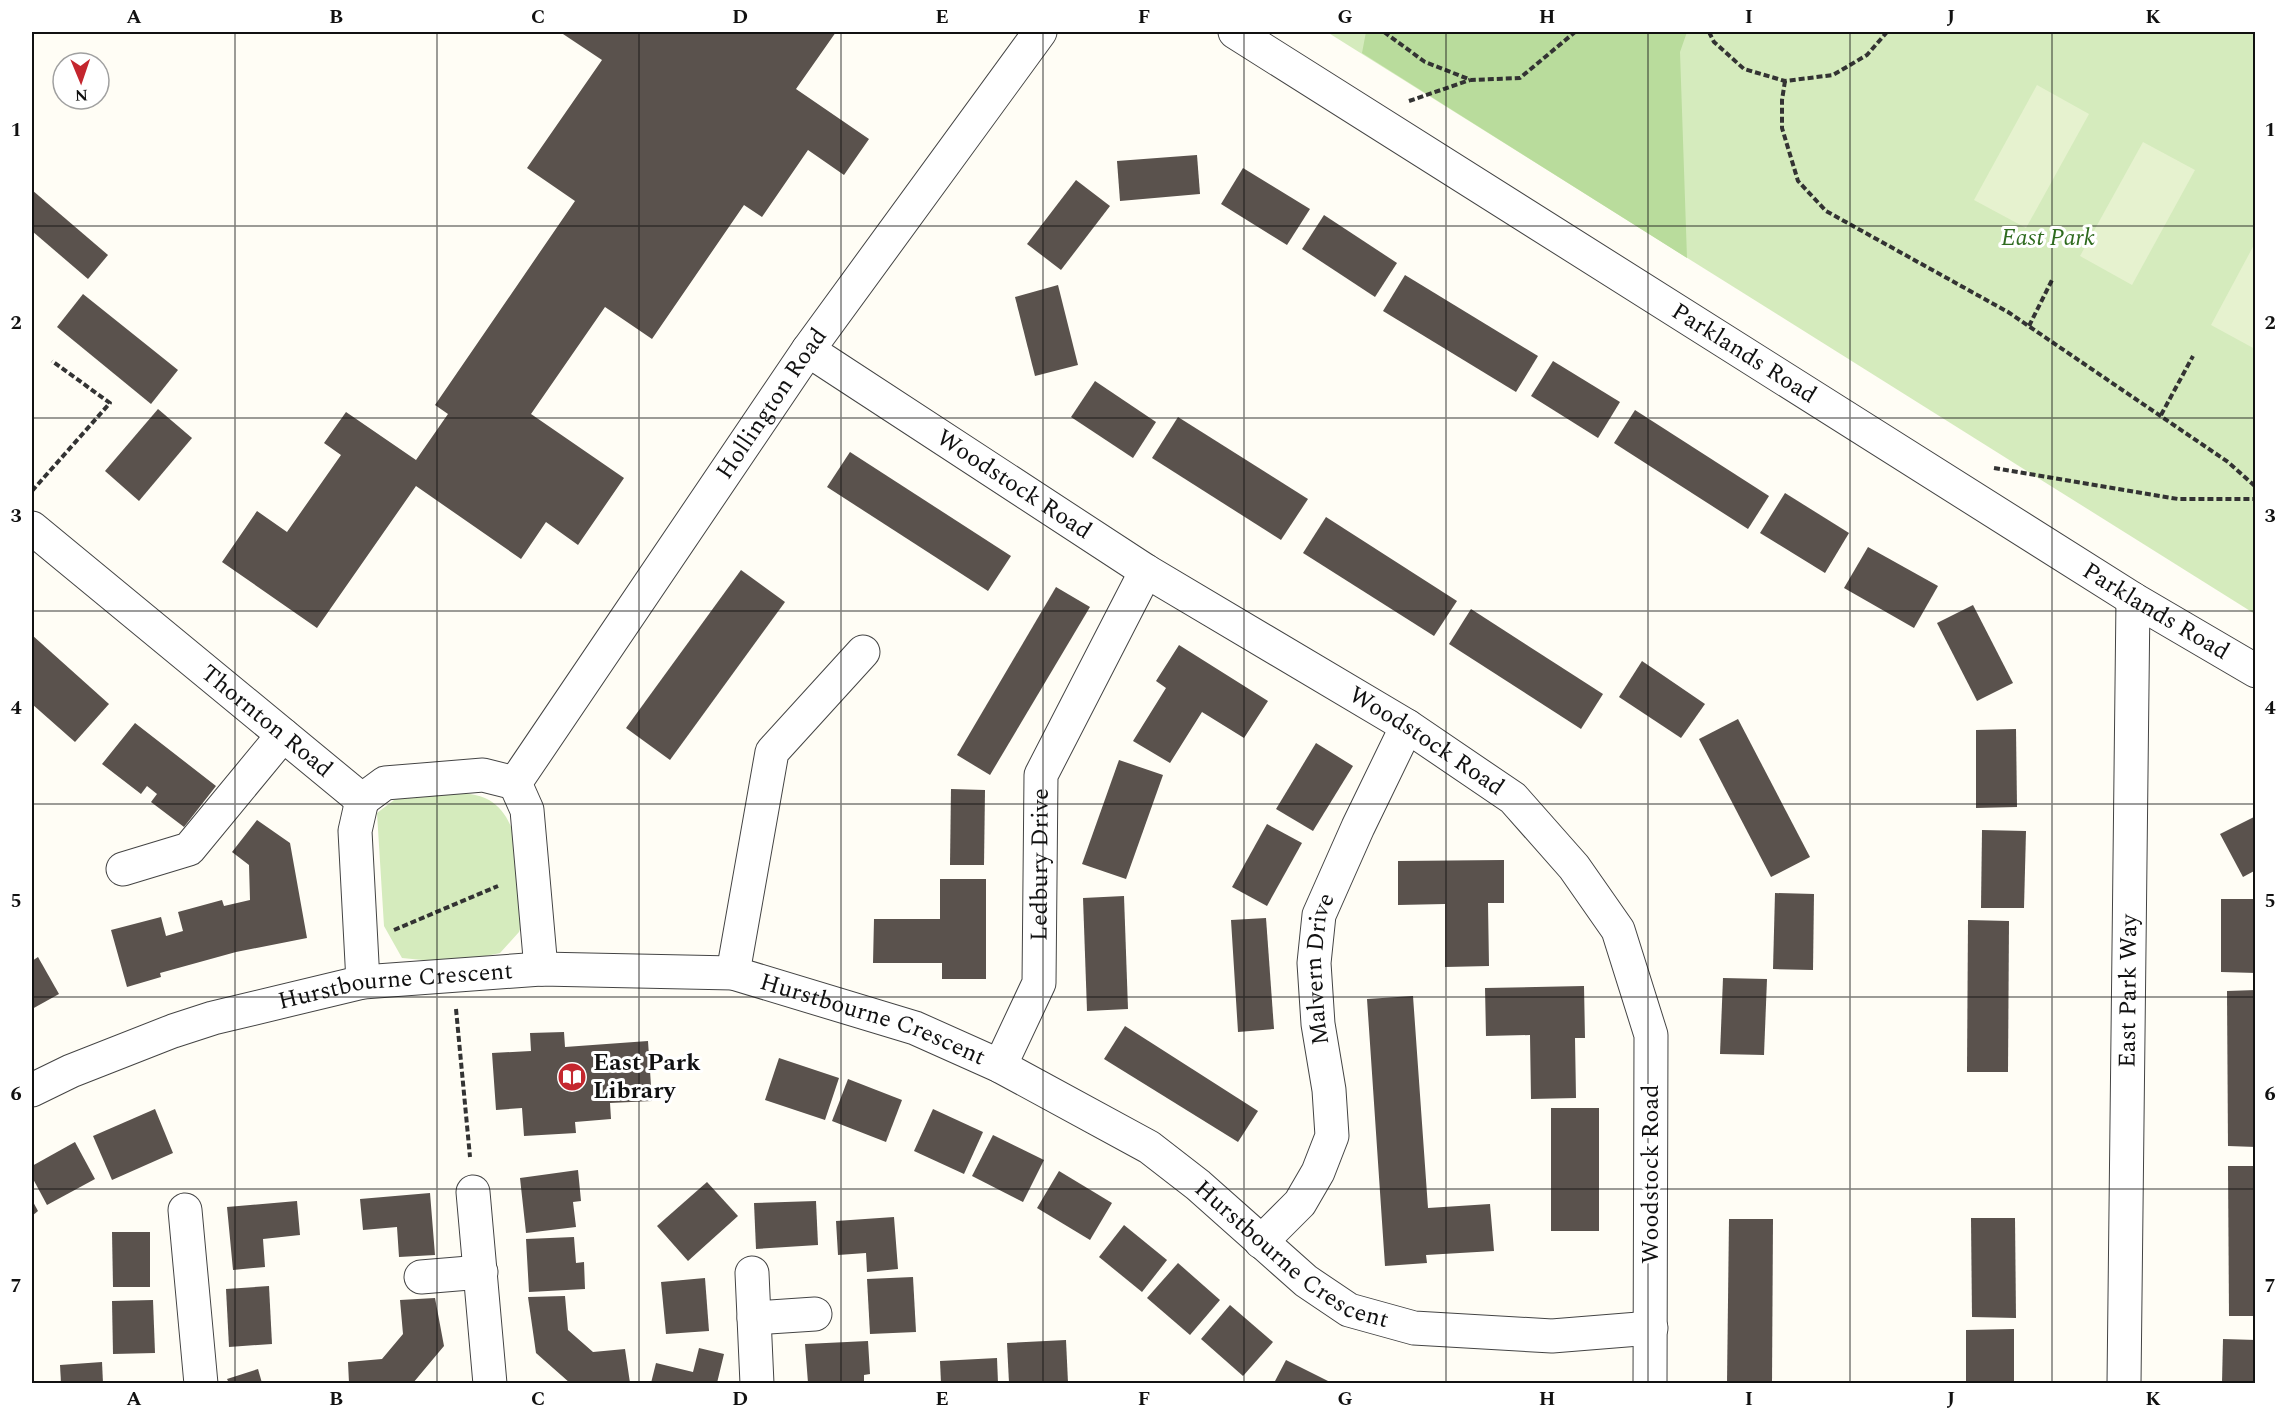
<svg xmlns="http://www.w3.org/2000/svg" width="2287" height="1415" font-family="Spectral,serif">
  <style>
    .green { fill: #d5ebbd }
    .forest { fill: #b9dc9c }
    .pitch { fill: #e6f2cf }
    .building { fill: #5a524d }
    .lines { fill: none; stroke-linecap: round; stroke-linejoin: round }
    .minor-casing { stroke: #444; stroke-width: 35 }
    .path { stroke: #333; stroke-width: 4; stroke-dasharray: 6 3; stroke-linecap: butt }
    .minor { stroke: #fff; stroke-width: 33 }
    .grid { fill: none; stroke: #111; stroke-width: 1.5; stroke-opacity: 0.55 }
    .labels { text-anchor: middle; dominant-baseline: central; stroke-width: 6; stroke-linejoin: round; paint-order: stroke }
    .park-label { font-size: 24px; font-style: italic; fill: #2f6b1f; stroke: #fff }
    .street-label { font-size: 24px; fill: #111; stroke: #fff }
    .poi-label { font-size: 24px; font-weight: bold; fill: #111; stroke: #fff; text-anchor: start }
    .neatline { fill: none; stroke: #111; stroke-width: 2 }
    .grid-label { font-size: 20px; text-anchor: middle; font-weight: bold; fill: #111 }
  </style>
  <rect width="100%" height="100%" fill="#fffdf5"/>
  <!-- green -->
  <g class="green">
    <polygon points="1327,32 2255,32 2255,614"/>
    <path d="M449 790C461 793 479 794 489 800 526 822 520 886 522 924L519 932 500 953 454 963 402 958 384 926 377 813 398 797Z"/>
  </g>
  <!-- forest -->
  <polygon class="forest" points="1366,32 1687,32 1680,52 1687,258 1362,53"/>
  <!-- pitch -->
  <g class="pitch">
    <polygon points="2037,85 2089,114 2026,228 1974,200"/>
    <polygon points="2143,142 2195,170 2132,285 2080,256"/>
    <polygon points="2255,243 2255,349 2211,325"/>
  </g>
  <!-- building -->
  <g class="building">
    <polygon points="560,32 836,32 796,89 869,139 844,175 808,150 762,217 744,205 652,339 605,307 531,414 624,478 578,545 546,522 521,559 416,486 317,628 222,562 257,511 287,532 341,455 324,443 346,412 416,460 448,414 435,405 575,201 527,168 602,60"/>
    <polygon points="1197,155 1200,194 1120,201 1117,161"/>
    <polygon points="1243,168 1310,209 1287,245 1221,204"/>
    <polygon points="1076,180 1110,206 1061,270 1027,244"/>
    <polygon points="32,190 108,255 88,279 32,231"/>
    <polygon points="1324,215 1397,263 1375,297 1302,249"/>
    <polygon points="1405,275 1538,356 1516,392 1383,311"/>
    <polygon points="1058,285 1078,365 1035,376 1015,297"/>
    <polygon points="83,294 178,370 151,404 57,327"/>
    <polygon points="1553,361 1620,402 1598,438 1531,396"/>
    <polygon points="1095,381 1156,422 1133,458 1071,417"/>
    <polygon points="158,409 192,438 139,501 105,471"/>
    <polygon points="1635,410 1769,496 1748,529 1614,443"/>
    <polygon points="1178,417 1308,499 1281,540 1152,458"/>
    <polygon points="850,452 1011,556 988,591 827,487"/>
    <polygon points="1785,493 1849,533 1825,573 1760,533"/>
    <polygon points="1326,517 1457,601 1434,636 1303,553"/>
    <polygon points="1868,547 1938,586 1914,628 1844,588"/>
    <polygon points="741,570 785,602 670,760 626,728"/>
    <polygon points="1056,587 1090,607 990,775 957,755"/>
    <polygon points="1973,605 2013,683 1977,701 1937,623"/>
    <polygon points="1471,609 1603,694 1581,729 1449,644"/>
    <polygon points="32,635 109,704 75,742 32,704"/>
    <polygon points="1179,645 1268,701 1244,738 1202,712 1170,763 1133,741 1166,688 1156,681"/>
    <polygon points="1642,661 1705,704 1681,738 1619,697"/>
    <polygon points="1738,719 1810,857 1771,877 1699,739"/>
    <polygon points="135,723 216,786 184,827 151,802 157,794 147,786 141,794 102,764"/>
    <polygon points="2016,729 2017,807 1976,808 1976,730"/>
    <polygon points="1316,743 1353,766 1313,831 1276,809"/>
    <polygon points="1119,760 1163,775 1126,879 1082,864"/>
    <polygon points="951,789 985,790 984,865 950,865"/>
    <polygon points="2256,816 2256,870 2243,877 2220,834"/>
    <polygon points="257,820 290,843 307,938 236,952 160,973 161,977 127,987 111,930 161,917 166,936 183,931 178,912 222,900 224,906 250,900 249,865 232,852"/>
    <polygon points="1267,824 1302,843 1267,906 1232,887"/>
    <polygon points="1982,830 2026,831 2024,908 1981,908"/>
    <polygon points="1504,860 1504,903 1488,903 1489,966 1445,967 1445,904 1398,905 1398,861"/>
    <polygon points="940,879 986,879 986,979 942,979 942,963 873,963 874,919 940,919"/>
    <polygon points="1775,893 1814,894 1813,970 1773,969"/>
    <polygon points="1124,896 1128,1009 1087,1011 1083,898"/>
    <polygon points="2221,899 2256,899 2256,973 2221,972"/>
    <polygon points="1266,918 1274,1029 1238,1032 1231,920"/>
    <polygon points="1968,920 2009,921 2008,1072 1967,1072"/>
    <polygon points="38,957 59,994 32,1009 32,961"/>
    <polygon points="1723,978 1767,979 1764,1055 1720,1054"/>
    <polygon points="1584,986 1585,1038 1575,1038 1576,1098 1531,1099 1530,1035 1486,1036 1485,988"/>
    <polygon points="2256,990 2256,1147 2228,1146 2227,991"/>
    <polygon points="1413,996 1428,1208 1490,1204 1494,1251 1426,1255 1427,1263 1385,1266 1367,999"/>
    <polygon points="1125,1026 1258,1111 1238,1142 1104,1059"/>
    <polygon points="564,1032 565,1047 648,1041 652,1101 610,1103 611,1119 575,1122 576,1133 524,1136 522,1108 496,1110 492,1053 531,1051 530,1033"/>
    <polygon points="779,1058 839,1078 825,1120 765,1100"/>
    <polygon points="848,1079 902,1100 886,1142 832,1121"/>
    <rect x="1551" y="1108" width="48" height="123"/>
    <polygon points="155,1109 173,1153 112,1180 93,1136"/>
    <polygon points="933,1109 983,1132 964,1174 914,1151"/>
    <polygon points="993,1135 1044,1160 1023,1202 972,1176"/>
    <polygon points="75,1142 95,1179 47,1205 32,1177 32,1166"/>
    <polygon points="2228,1166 2256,1166 2256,1316 2229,1316"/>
    <polygon points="578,1170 581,1201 573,1202 576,1227 526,1233 520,1178"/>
    <polygon points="1059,1171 1112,1203 1090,1240 1037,1208"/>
    <polygon points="707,1182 738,1216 688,1261 657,1226"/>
    <polygon points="430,1193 435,1255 399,1257 397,1227 363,1230 360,1199"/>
    <polygon points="32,1200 38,1211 32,1216"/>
    <polygon points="297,1201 300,1235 263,1239 265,1267 233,1270 227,1207"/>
    <polygon points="816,1201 818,1245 756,1249 754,1203"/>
    <polygon points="894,1217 898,1269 867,1272 866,1253 838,1255 836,1221"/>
    <polygon points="1971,1218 2015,1218 2016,1318 1972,1317"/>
    <polygon points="1729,1219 1773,1219 1772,1383 1727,1383"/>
    <polygon points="1124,1225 1167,1260 1142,1292 1099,1257"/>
    <polygon points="112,1232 150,1232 150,1287 113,1287"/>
    <polygon points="574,1237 576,1263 584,1262 585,1289 529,1292 526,1239"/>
    <polygon points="1178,1263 1220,1300 1190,1335 1147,1298"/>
    <polygon points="913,1277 916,1332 870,1334 867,1279"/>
    <polygon points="705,1278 709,1331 666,1334 661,1282"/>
    <polygon points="269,1286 272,1344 229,1347 226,1289"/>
    <polygon points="565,1296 568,1330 593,1352 625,1349 630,1383 570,1383 536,1353 528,1297"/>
    <polygon points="435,1298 444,1346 413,1383 349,1383 348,1362 382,1359 403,1334 400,1300"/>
    <polygon points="153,1300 155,1353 113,1354 112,1301"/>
    <polygon points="1230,1305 1273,1342 1243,1376 1201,1339"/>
    <polygon points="2014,1329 2014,1383 1966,1383 1966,1330"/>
    <polygon points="2223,1339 2256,1340 2256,1383 2222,1383"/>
    <polygon points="1066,1340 1068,1383 1009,1383 1007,1343"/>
    <polygon points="868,1341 870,1374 864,1375 864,1383 808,1383 805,1344"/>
    <polygon points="699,1348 724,1354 717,1383 651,1383 656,1363 693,1372"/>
    <polygon points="997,1358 998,1383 941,1383 940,1361"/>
    <polygon points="1286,1360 1332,1383 1274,1383"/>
    <polygon points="102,1362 103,1383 61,1383 60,1365"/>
    <polygon points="258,1369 262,1383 229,1383 227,1379"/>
  </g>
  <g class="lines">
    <!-- minor casing -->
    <g class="minor-casing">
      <g id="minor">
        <path id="s1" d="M1235 32 2133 599 2256 671"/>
        <path id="s2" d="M808 350 1146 571 1407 726 1513 798 1574 867 1618 930 1651 1035 1650 1384"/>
        <path id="s3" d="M32 528 362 800"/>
        <path id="s4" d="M515 783 808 350 1040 32"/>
        <polyline points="515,783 527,810 541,969"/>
        <polyline points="362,800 355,831 363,982"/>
        <polyline points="362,800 385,783 483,775 515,783"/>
        <polyline points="123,869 189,849 283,735"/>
        <polyline points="733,973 772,752 863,652"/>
        <path id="s5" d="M1000 1066 1039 983 1041 775 1146 571"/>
        <path id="s6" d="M32 1090 71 1071 173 1031 213 1018 363 982 541 969 733 973 915 1028 1000 1066 1149 1147 1198 1185 1306 1281 1349 1310 1414 1328 1552 1336 1651 1328"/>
        <polyline points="473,1192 490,1384"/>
        <polyline points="185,1210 201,1384"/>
        <path id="s7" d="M1261 1242 1300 1203 1318 1172 1332 1136 1329 1090 1318 1024 1314 963 1319 915 1358 827 1407 726"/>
        <polyline points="752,1273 757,1384"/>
        <polyline points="421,1277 481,1272"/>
        <polyline points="754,1318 815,1314"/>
        <path id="s8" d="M2124 1384 2133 599"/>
      </g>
    </g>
    <!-- path -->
    <g class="path">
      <polyline points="1384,32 1425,62 1471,80 1520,78 1575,32"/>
      <polyline points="1709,32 1714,42 1744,69 1785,81 1833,75 1867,55 1887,32"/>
      <polyline points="1785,81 1782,100 1782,128 1798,181 1826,211 2008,312 2228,462 2256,487"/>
      <polyline points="1409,101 1470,80"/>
      <polyline points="2029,326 2052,280"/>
      <polyline points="2161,415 2193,356"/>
      <polyline points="1994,468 2178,499 2256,499"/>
      <polyline points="32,491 110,403 52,361"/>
      <polyline points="394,930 498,886"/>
      <polyline points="456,1009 470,1157"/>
    </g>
    <!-- minor -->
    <use href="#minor" class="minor"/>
  </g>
  <!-- grid -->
  <path class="grid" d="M235 32V1384M437 32V1384M639 32V1384M841 32V1384M1043 32V1384M1244 32V1384M1446 32V1384M1648 32V1384M1850 32V1384M2052 32V1384M32 226H2256M32 418H2256M32 611H2256M32 804H2256M32 997H2256M32 1189H2256"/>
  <!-- icons -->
  <defs>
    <g id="library-disc" transform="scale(1.5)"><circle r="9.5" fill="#c4262e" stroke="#fff"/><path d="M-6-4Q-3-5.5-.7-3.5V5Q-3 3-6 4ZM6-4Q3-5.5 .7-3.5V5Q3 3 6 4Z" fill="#fff"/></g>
  </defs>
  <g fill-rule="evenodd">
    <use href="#library-disc" x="572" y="1077"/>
  </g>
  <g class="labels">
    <!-- park labels -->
    <g class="park-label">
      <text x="2048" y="238">East Park</text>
    </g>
    <!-- street labels -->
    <g class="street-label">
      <text stroke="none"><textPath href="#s1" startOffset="602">Parklands Road</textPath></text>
      <text stroke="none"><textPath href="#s4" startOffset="458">Hollington Road</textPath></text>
      <text stroke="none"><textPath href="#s2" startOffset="246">Woodstock Road</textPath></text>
      <text stroke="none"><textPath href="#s1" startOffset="1088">Parklands Road</textPath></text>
      <text stroke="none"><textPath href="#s3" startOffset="304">Thornton Road</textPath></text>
      <text stroke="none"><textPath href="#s2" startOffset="732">Woodstock Road</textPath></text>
      <text stroke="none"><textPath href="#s5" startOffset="210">Ledbury Drive</textPath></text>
      <text stroke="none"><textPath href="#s7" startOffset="298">Malvern Drive</textPath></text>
      <text stroke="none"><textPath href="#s6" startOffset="381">Hurstbourne Crescent</textPath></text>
      <text stroke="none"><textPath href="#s8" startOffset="393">East Park Way</textPath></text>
      <text stroke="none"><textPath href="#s6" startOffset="867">Hurstbourne Crescent</textPath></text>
      <text transform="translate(1651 1174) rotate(-90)">Woodstock Road</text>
      <text stroke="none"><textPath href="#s6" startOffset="1353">Hurstbourne Crescent</textPath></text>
    </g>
    <!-- poi labels -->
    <g class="poi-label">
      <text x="593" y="1063">East Park<tspan x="593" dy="28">Library</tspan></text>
    </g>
  </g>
  <!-- border -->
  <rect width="2287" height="1415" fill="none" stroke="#ffffff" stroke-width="66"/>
  <!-- north arrow -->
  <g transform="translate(81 81) rotate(178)"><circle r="28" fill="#ffffff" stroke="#a0a0a0" stroke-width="1.5"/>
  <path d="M0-4.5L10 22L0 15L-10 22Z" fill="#c4262e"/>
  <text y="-9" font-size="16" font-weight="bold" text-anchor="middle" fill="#111111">N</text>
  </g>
  <rect x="33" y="33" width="2221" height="1349" class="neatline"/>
  <g class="grid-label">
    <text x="134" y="23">A</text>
    <text x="336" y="23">B</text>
    <text x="538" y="23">C</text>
    <text x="740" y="23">D</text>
    <text x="942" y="23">E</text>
    <text x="1144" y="23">F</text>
    <text x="1345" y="23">G</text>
    <text x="1547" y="23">H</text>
    <text x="1749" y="23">I</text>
    <text x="1951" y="23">J</text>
    <text x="2153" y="23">K</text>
    <text x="16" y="136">1</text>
    <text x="2270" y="136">1</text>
    <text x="16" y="329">2</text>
    <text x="2270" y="329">2</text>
    <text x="16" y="522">3</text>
    <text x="2270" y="522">3</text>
    <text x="16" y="714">4</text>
    <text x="2270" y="714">4</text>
    <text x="16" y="907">5</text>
    <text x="2270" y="907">5</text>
    <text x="16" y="1100">6</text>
    <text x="2270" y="1100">6</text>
    <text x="16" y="1292">7</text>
    <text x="2270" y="1292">7</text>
    <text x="134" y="1405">A</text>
    <text x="336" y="1405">B</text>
    <text x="538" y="1405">C</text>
    <text x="740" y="1405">D</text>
    <text x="942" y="1405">E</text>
    <text x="1144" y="1405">F</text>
    <text x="1345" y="1405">G</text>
    <text x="1547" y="1405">H</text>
    <text x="1749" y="1405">I</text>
    <text x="1951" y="1405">J</text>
    <text x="2153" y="1405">K</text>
  </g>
</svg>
